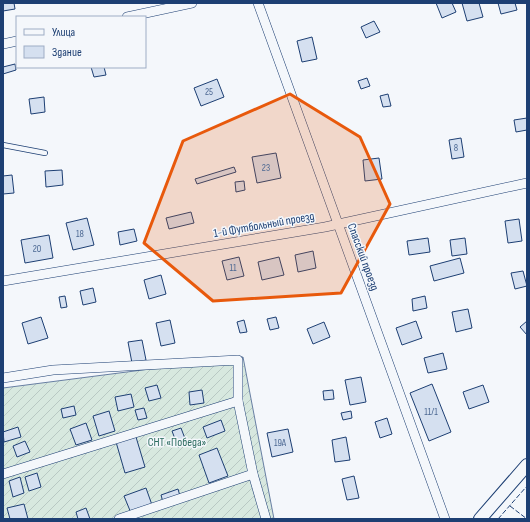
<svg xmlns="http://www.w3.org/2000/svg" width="530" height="522" font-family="'Sofia Sans Condensed',sans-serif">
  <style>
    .garden { fill: url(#garden-furrows); stroke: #687fa3 }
    .building { fill: #d5e0f0; stroke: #1d3f73 }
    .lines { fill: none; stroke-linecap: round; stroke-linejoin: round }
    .lane-casing { stroke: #1d3f73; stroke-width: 6 }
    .street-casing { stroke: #1d3f73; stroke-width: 10 }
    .secondary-casing { stroke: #1d3f73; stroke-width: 14 }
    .lane { stroke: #f4f7fb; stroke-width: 4.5 }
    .street { stroke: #f4f7fb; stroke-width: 9 }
    .secondary { stroke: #f4f7fb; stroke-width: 12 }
    .fence { stroke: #1d3f73; stroke-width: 1; stroke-dasharray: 5 2; stroke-linecap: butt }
    .marked { fill: #e8590c; fill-opacity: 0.2; stroke: #e8590c; stroke-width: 3; stroke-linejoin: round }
    .labels { text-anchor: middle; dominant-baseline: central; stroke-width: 3; stroke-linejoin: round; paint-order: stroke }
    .number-label { font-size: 10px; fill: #4b6792 }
    .street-label { font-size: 12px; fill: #1d3f73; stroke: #f4f7fb }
    .park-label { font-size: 12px; fill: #2c6c60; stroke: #f4f7fb }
  </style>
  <defs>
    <pattern id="garden-furrows" width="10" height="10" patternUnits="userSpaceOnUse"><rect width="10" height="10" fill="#d7e8df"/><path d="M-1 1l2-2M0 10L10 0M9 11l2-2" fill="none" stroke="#b8c8c3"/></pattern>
  </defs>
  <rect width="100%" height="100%" fill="#f4f7fb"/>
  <!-- garden -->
  <polygon class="garden" points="243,357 274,519 3,519 3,388"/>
  <!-- building -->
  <g class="building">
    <polygon points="3,3 14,3 15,9 3,11"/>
    <polygon points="436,3 452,3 456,12 442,18"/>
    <polygon points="462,3 479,3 483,17 467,21"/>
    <polygon points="498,3 515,3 517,10 501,14"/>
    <polygon points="374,21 380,32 366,38 361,27"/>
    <polygon points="312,37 317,59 302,62 297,41"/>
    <polygon points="15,64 16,70 3,74 3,67"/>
    <polygon points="91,67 104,67 106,75 94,77"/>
    <polygon points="367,78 370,86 361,89 358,81"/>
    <polygon points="217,79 224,97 201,106 194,88"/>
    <polygon points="388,94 391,106 383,107 380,96"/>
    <polygon points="44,97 45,112 31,114 29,99"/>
    <polygon points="527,118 527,130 516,132 514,120"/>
    <polygon points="461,138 464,157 452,159 449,140"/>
    <polygon points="276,153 281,178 257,183 252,157"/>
    <polygon points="379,158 382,179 365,181 363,160"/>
    <polygon points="234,167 236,172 197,184 195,179"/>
    <polygon points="62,170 63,185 46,187 45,171"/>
    <polygon points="12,175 14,193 3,194 3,176"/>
    <polygon points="244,181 245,190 236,192 235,182"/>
    <polygon points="191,212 194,223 169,229 166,218"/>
    <polygon points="87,218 94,245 73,250 66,223"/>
    <polygon points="519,219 522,241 508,243 505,221"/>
    <polygon points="134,229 137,241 120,245 118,232"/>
    <polygon points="49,235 53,258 25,263 21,240"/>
    <polygon points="428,238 430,252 409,255 407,241"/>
    <polygon points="465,238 467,254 452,256 450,240"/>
    <polygon points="313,251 316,268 298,272 295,255"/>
    <polygon points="239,257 244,276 227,280 222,261"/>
    <polygon points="279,257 284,275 262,280 258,262"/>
    <polygon points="460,258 464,273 434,281 430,266"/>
    <polygon points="523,271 527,286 515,289 511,273"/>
    <polygon points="161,275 166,294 149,299 144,280"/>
    <polygon points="93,288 96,302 83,305 80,291"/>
    <polygon points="65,296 67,307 61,308 59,297"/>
    <polygon points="425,296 427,308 413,311 412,299"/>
    <polygon points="468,309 472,328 456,332 452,312"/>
    <polygon points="41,317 48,338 28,344 22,323"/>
    <polygon points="276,317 279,328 270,330 267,319"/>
    <polygon points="170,320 175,343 161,346 156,323"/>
    <polygon points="244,320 247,332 240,333 237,322"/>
    <polygon points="416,321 422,338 402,345 396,328"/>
    <polygon points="527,321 527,335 520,327"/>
    <polygon points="324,322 330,337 313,344 307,329"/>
    <polygon points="142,340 146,360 132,363 128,342"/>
    <polygon points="443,353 447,369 428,373 424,358"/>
    <polygon points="361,377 366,402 350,405 345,380"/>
    <polygon points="432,384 451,432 429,441 410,393"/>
    <polygon points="157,385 161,398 149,401 145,388"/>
    <polygon points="483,385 489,402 469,409 463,392"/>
    <polygon points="202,390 204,403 190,405 189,392"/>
    <polygon points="333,390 334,399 324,400 323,391"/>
    <polygon points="131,394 134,407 118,411 115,397"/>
    <polygon points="74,406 76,415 63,418 61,409"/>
    <polygon points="144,408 147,418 138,420 135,410"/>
    <polygon points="109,411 115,431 99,436 93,416"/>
    <polygon points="351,411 352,418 343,420 341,413"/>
    <polygon points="387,418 392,434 380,438 375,422"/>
    <polygon points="221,420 225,431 207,438 203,427"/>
    <polygon points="86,423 92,440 76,445 70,429"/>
    <polygon points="18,427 21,437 4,442 3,432"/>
    <polygon points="181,428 187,444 178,447 172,431"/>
    <polygon points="288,429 293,452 272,457 267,433"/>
    <polygon points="136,437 145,467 125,473 116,442"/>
    <polygon points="346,437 350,460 335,462 332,440"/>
    <polygon points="25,441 30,452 17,457 13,446"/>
    <polygon points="217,448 228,476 209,483 199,455"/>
    <polygon points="37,473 41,487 29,491 25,477"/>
    <polygon points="354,476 359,498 347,500 342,479"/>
    <polygon points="20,477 24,493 13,497 9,481"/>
    <polygon points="146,488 152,505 131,513 124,496"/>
    <polygon points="178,489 180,496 163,502 161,495"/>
    <polygon points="24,504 28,519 10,519 7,508"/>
    <polygon points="86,508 90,519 78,519 76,512"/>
  </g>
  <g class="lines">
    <!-- lane casing -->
    <g class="lane-casing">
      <polyline id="lane" points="3,145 45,153"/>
    </g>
    <!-- street casing -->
    <g class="street-casing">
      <g id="street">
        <polyline points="258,3 445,519"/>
        <polyline points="127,17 192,3"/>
        <polyline points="3,44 17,41"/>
        <polyline points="3,281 325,227 527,183"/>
        <polyline points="3,378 53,370 238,360 238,401 253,474 266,519"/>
        <polyline points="3,474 238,401"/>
        <polyline points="119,519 253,474"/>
      </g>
    </g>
    <!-- secondary casing -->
    <g class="secondary-casing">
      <polyline id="secondary" points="480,519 527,465"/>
    </g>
    <!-- lane -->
    <use href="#lane" class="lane"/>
    <!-- street -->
    <use href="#street" class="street"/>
    <!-- secondary -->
    <use href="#secondary" class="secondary"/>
    <!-- fence -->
    <g class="fence">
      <polyline points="510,506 527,519"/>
      <polyline points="498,519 527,486"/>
    </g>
  </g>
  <!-- marked area -->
  <path class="marked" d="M290 94 360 137 390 204 341 293 213 301 144 243 183 141Z"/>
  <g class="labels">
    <!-- number labels -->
    <g class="number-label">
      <text x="209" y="92">25</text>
      <text x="456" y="148">8</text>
      <text x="266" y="168">23</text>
      <text x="80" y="234">18</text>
      <text x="37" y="249">20</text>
      <text x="233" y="268">11</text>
      <text x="431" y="412">11/1</text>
      <text x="280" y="443">19А</text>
    </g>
    <!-- street labels -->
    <g class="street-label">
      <text transform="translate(264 225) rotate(-10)">1-й Футбольный проезд</text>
      <text transform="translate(363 257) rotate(70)">Спасский проезд</text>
    </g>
    <!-- park labels -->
    <g class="park-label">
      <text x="177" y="442">СНТ «Победа»</text>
    </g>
  </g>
  <!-- border -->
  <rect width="530" height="522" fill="none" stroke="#1d3f73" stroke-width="8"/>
  <!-- legend -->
  <rect x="16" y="16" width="130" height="52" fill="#f4f7fb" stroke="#9eadc5"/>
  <rect x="24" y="29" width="20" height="6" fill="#f4f7fb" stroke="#9eadc5"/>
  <text x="52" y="36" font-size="12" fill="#1d3f73">Улица</text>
  <rect x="24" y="46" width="20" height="12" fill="#d5e0f0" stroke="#9eadc5"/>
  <text x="52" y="56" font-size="12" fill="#1d3f73">Здание</text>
</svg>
